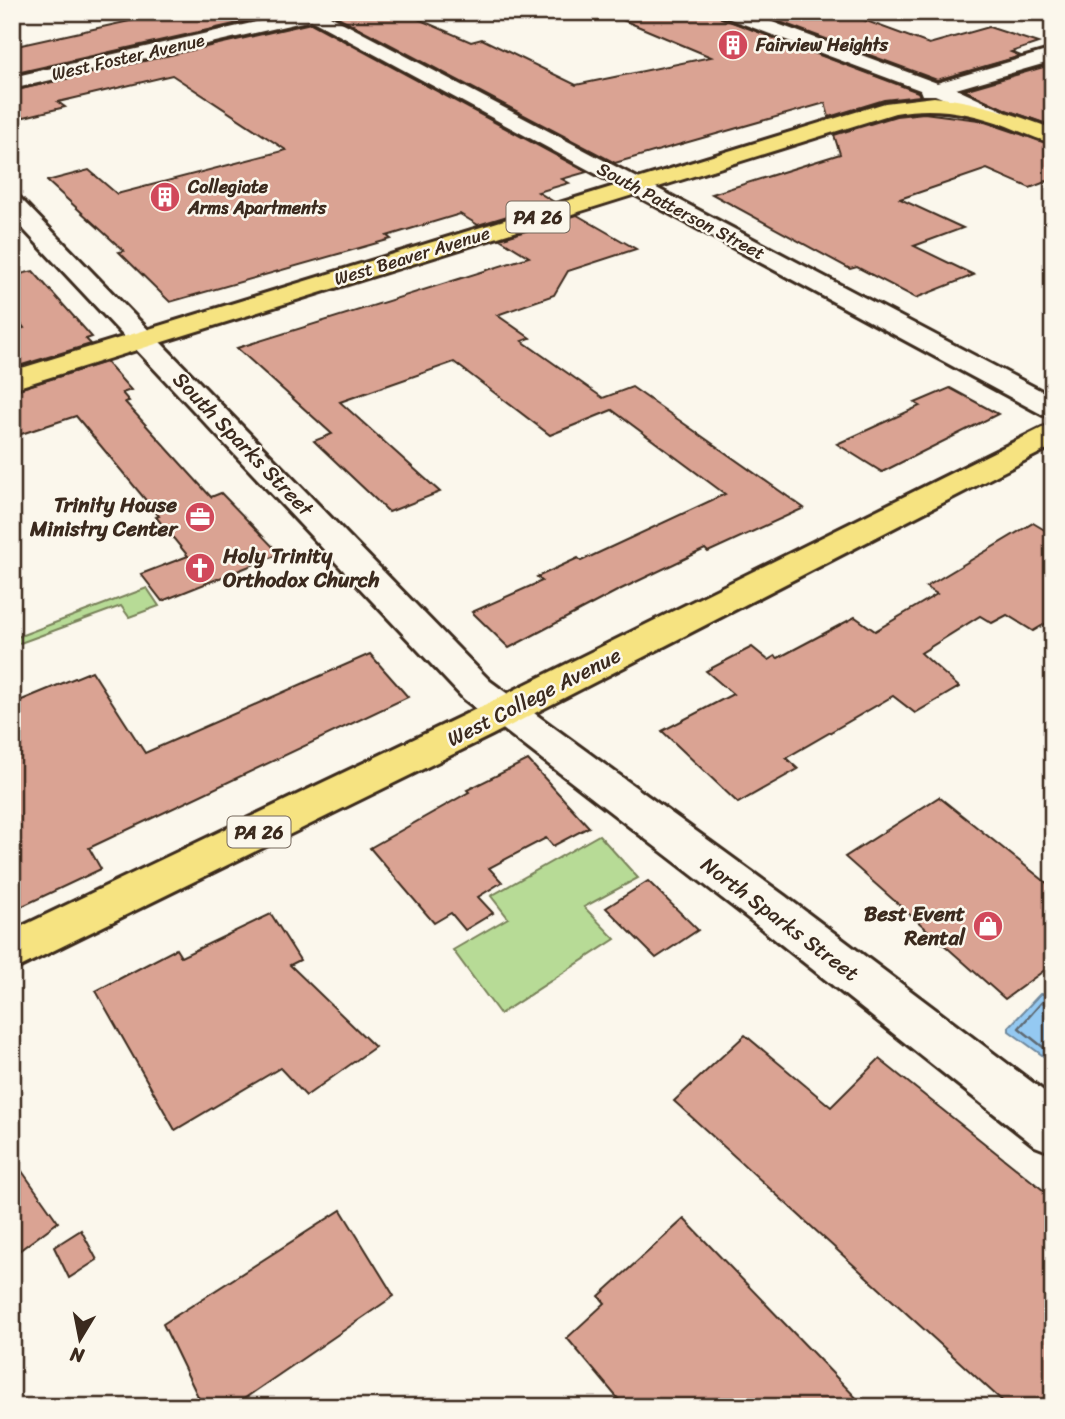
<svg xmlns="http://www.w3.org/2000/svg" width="1065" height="1419" font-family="Sriracha,sans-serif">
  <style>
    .green { fill: #b7db96; stroke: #79825a; stroke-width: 2 }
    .water { fill: #94c9f2; stroke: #70899d; stroke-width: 2 }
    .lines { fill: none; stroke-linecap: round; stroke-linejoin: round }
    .shore { stroke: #5f6a73; stroke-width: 2.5 }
    .building { fill: #daa393; stroke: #3b2a1e; stroke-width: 2 }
    .minor-casing { stroke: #3b2a1e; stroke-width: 6 }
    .major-casing { stroke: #3b2a1e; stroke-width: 6 }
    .minor { fill: #fbf7ec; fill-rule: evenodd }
    .major { fill: #f6e381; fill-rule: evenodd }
    .labels { text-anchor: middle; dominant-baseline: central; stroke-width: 5; stroke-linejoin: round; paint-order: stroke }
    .far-poi-label { font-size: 18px; font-weight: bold; fill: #3b2a1e; stroke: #fbf7ec; text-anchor: start }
    .far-street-label { font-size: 18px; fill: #3b2a1e; stroke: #fbf7ec }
    .shield { fill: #fbf7ec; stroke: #75685c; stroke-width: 2 }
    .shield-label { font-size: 19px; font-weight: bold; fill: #3b2a1e }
    .street-label { font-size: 21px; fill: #3b2a1e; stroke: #fbf7ec }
    .poi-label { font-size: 21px; font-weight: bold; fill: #3b2a1e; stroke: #fbf7ec; text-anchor: end }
  </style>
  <rect width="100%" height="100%" fill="#fbf7ec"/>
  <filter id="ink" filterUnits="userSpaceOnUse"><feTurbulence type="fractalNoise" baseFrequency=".0143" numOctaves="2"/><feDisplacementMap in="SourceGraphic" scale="14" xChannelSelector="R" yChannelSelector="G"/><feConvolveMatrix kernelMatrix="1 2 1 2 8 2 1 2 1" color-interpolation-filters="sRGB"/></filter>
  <g filter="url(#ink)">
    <!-- green -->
    <g class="green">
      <polygon points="147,588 159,606 129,617 121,606 12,646 12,639"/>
      <polygon points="599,835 638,878 584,907 615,939 500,1014 453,950 508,918 491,896"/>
    </g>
    <!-- water -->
    <polygon class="water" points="1040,994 1046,994 1053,999 1053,1063 1009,1031 1009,1027"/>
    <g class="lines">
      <!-- shore -->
      <polyline class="shore" points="1053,1004 1042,1002 1019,1028 1053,1055"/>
    </g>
    <!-- building -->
    <g class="building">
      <polygon points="170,12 287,12 12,74 12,47"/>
      <polygon points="337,12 402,12 471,42 482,39 576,85 711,57 604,12 717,12 721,18 918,92 920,96 884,100 829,117 825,103 615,163 334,15"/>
      <polygon points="753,12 842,12 929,44 989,27 1038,43 1011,52 1021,56 937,80"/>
      <polygon points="311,23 587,172 562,179 569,183 538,192 554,202 478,225 460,214 387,236 391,239 170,302 119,252 124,251 47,181 89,170 117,194 286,150 172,75 71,99 58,102 65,107 12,120 12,91"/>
      <polygon points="1047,66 1053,68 1053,126 1006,110 964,90"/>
      <polygon points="924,113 979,120 1053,145 1053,179 1030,188 987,169 900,199 963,228 914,246 974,275 916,298 857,267 850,269 712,194 840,154 834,135 896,116"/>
      <polygon points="577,215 636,249 568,271 554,295 497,315 530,338 522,341 603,398 632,387 804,508 708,552 705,549 617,591 509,648 472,612 542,581 537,577 578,558 581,561 725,494 612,410 550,435 454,362 340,402 440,492 389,512 314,441 332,434 237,348 529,257 500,239"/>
      <polygon points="33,271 92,337 86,339 91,344 12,368 12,331 24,328 12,311 12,276"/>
      <polygon points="106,362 131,390 122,393 129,401 125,402 163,444 211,497 221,493 280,554 162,601 141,574 188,556 156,517 159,516 76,416 12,437 12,391"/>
      <polygon points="950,388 998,414 882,472 837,444 920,406 915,403"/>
      <polygon points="1033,523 1053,535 1053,619 1033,631 1007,615 992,623 980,616 921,653 959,687 915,713 893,696 786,758 798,769 738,803 662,731 733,694 706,671 752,647 768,660 775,656 778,658 855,617 875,631 937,594 926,587"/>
      <polygon points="370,654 408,697 89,848 101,869 12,911 12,704 92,671 145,753"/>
      <polygon points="528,760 589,827 553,846 546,838 489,868 502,882 478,897 493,913 465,930 451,913 434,923 370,848 469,792 467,790"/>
      <polygon points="939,797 1053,888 1053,964 1005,999 845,857"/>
      <polygon points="648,881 698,930 656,958 606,908"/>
      <polygon points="271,914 300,960 290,965 375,1047 306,1096 280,1068 175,1130 96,991 176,949 181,957"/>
      <polygon points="745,1035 831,1107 879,1059 1053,1198 1053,1407 1009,1407 674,1101"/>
      <polygon points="12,1157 58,1222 12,1256"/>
      <polygon points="341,1210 394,1296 232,1407 203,1407 163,1324"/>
      <polygon points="684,1219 865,1407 625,1407 567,1338 605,1303 599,1296"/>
      <polygon points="81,1230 97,1260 69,1278 54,1247"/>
    </g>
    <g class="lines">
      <!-- minor casing -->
      <g class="minor-casing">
        <g id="minor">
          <polygon points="300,12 334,12 330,16 1053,397 1053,418 1043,415 311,20 12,89 12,77"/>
          <polygon points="719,12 745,12 937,83 1053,49 1053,61 956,89 1004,111 1007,115 1004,119 997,121 935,95 922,95 920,90 722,16"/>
          <polygon points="12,196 20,198 490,681 785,896 1053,1098 1053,1153 1035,1146 753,922 464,699 12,217"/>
        </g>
      </g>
      <!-- major casing -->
      <g class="major-casing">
        <g id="major">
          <path d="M934 97C976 101 1014 114 1053 129V143C1037 139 1022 132 1007 126 970 112 934 106 895 113L12 389V371L885 103Z"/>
          <polygon points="1053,425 1053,446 492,735 12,971 12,931 464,715 1042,428"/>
        </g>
      </g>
      <!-- minor -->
      <use href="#minor" class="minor"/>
      <!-- major -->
      <use href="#major" class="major"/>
    </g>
  </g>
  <!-- icons -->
  <defs>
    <g id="building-disc" transform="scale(1.575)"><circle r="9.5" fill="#d1495b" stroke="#fbf7ec"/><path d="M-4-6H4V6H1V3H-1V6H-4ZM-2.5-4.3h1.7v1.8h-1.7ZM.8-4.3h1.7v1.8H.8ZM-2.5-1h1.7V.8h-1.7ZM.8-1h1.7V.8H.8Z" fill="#fff"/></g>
    <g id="office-disc" transform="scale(1.575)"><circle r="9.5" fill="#d1495b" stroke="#fbf7ec"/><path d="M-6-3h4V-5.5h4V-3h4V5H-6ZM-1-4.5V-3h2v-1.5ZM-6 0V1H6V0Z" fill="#fff"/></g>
    <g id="church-disc" transform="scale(1.575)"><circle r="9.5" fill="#d1495b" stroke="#fbf7ec"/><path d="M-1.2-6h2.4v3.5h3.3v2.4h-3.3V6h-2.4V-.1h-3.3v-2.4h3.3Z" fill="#fff"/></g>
    <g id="shop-disc" transform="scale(1.575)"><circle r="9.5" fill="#d1495b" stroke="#fbf7ec"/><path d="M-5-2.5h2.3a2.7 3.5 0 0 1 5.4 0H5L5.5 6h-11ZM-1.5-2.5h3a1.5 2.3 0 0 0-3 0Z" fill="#fff"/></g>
  </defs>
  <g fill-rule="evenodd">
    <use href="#building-disc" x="733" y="45"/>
    <use href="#building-disc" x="165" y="197"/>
    <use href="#office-disc" x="200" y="517"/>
    <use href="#church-disc" x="200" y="568"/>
    <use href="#shop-disc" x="988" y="926"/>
  </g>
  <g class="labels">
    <!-- far-poi labels -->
    <g class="far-poi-label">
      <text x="756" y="45">Fairview Heights</text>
      <text x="188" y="187">Collegiate<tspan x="188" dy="21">Arms Apartments</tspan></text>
    </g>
    <!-- far-street labels -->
    <g class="far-street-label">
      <text transform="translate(128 57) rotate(-13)">West Foster Avenue</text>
      <text transform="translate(681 211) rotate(28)">South Patterson Street</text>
      <text transform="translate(412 256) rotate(-17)">West Beaver Avenue</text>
    </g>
    <!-- shield labels -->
    <g class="shield">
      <rect x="506.5" y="201.5" width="63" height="31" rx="5"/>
      <rect x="227.5" y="816.5" width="63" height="31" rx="5"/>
    </g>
    <g class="shield-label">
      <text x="538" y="217">PA 26</text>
      <text x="259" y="832">PA 26</text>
    </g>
    <!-- street labels -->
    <g class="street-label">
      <text transform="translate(243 444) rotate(46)">South Sparks Street</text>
      <text transform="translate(534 697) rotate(-27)">West College Avenue</text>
      <text transform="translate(780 919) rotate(37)">North Sparks Street</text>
    </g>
    <!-- poi labels -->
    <g class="poi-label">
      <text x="177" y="505">Trinity House<tspan x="177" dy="24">Ministry Center</tspan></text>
      <text x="223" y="556" text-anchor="start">Holy Trinity<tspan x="223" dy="24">Orthodox Church</tspan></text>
      <text x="965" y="914">Best Event<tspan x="965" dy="24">Rental</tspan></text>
    </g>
  </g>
  <!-- margin -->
  <rect width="1065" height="1419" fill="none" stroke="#fbf7ec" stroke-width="42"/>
  <rect x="21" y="21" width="1023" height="1377" fill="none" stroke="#3b2a1e" stroke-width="2.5" filter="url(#ink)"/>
  <!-- north arrow -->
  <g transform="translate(80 1339) rotate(190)" stroke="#fbf7ec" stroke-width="5" paint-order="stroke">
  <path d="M0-5L12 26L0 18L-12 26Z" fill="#3b2a1e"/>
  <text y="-10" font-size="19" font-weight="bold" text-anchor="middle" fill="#3b2a1e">N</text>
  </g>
</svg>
